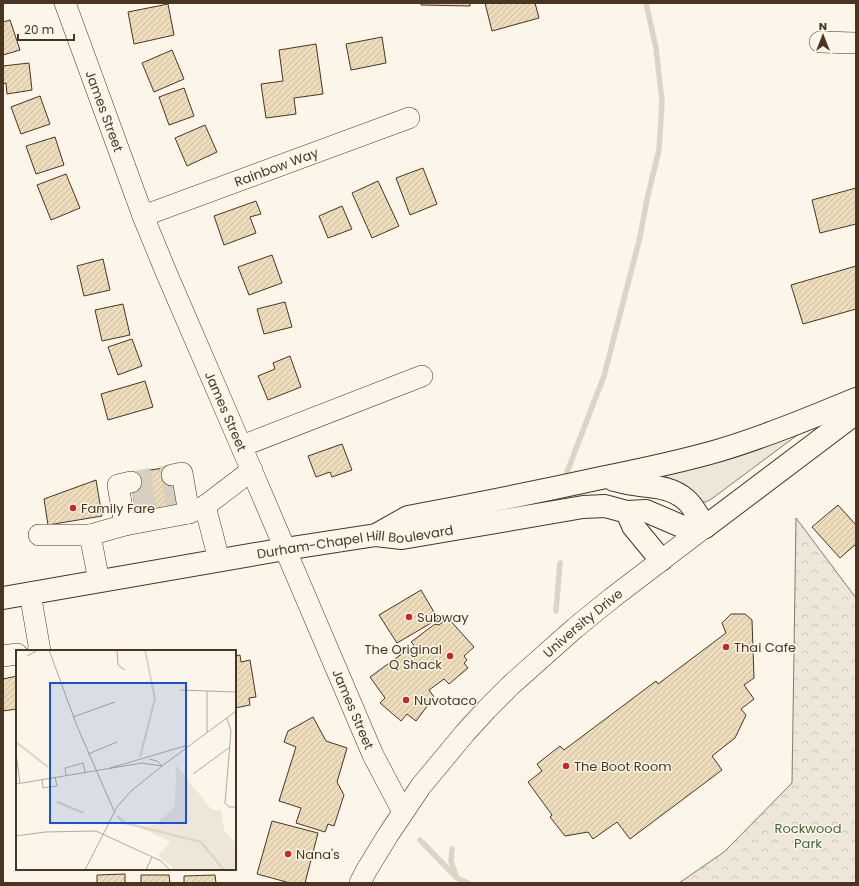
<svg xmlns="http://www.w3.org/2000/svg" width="859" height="886" font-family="Poppins,sans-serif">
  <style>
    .grass { fill: #ede6d9; stroke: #887966 }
    .park { fill: url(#park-crowns); stroke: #887966 }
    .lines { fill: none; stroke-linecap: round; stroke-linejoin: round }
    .stream { stroke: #dcd4c6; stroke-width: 5.5 }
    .building { fill: url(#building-hatch); stroke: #4a3520 }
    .minor-tunnel { stroke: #d8cfc1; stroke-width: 21; stroke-dasharray: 21 10; stroke-linecap: butt }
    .minor-casing { stroke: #4a3520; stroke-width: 22 }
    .major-casing { stroke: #4a3520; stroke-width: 24 }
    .minor { stroke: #fbf6e9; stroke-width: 21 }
    .major { stroke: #fbf6e9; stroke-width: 22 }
    .poi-dot { fill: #c62828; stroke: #fbf6e9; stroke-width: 1.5 }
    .labels { text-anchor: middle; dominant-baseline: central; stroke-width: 3; stroke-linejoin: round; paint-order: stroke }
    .street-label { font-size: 13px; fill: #4a3520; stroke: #fbf6e9 }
    .poi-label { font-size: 13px; fill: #4a3520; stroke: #fbf6e9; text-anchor: start }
    .park-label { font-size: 13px; fill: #436837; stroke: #fbf6e9 }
    .inset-river { fill: none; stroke: #dcd4c6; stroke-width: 2 }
    .inset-road { fill: none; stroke: #b4a999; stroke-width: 1 }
    .view { fill: #1d4ed8; fill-opacity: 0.15; stroke: #1d4ed8; stroke-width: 2 }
    .inset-edge { fill: none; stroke: #4a3520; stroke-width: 2 }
  </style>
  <defs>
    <pattern id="park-crowns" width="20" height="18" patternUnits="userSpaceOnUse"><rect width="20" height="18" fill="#ede6d9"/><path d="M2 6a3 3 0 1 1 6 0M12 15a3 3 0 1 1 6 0" fill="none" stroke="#cdc6ba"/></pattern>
    <pattern id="building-hatch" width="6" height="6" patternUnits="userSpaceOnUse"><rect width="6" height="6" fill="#ecdcbc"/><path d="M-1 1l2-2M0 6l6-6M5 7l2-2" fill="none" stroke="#ccbda1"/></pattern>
  </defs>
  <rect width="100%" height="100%" fill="#fbf6e9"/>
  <!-- grass -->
  <polygon class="grass" points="800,433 710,500 705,502 702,502 685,488 660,473"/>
  <!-- park -->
  <polygon class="park" points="796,518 856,598 856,883 679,883 724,852 792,783"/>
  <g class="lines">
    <!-- stream -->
    <g class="stream">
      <polyline points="567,472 604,376 640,237 647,199 659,150 662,101 656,48 646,3"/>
      <polyline points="556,611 560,563"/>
      <polyline points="420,840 457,878 468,883"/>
      <polyline points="452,849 451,861 456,876"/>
    </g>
  </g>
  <!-- building -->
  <g class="building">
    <polygon points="421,3 470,3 470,6 421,5"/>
    <polygon points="485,3 535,3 539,18 492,31"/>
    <polygon points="168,4 174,35 134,44 128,12"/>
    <polygon points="10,20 20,50 3,55 3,22"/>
    <polygon points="382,37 386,63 351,70 346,44"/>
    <polygon points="316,44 323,94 294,98 296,114 266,118 261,84 283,81 279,50"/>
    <polygon points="172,50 184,79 154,92 142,63"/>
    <polygon points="29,63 32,90 7,94 6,83 3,84 3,66"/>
    <polygon points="184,88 194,116 169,125 159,97"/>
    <polygon points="40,96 50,124 21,134 11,107"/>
    <polygon points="205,125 217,152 187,166 175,138"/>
    <polygon points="55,137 64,165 36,174 26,146"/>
    <polygon points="423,168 437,204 410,215 396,178"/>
    <polygon points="66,174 80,208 51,220 37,185"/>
    <polygon points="378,181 399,226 372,238 352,193"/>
    <polygon points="856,188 856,224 820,233 812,200"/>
    <polygon points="256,201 261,214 250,217 256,233 224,245 214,216"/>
    <polygon points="342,206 352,229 328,238 319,216"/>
    <polygon points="272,255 282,283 249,295 238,267"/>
    <polygon points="103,259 110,290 84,296 77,266"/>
    <polygon points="856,266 856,309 803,324 791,285"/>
    <polygon points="285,302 292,327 264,334 257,309"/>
    <polygon points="123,304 130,335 102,341 95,310"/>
    <polygon points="132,339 142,366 118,375 108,347"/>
    <polygon points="290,356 301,387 268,400 258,376 275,369 273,363"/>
    <polygon points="145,381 153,407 108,420 101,394"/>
    <polygon points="342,444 352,470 332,477 330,472 316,477 308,456"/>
    <polygon points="171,467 178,514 137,520 130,473"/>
    <polygon points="96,480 102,516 48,525 44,499"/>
    <polygon points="838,505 856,525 856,544 840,558 812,527"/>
    <polygon points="421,590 438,619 397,643 379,615"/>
    <polygon points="731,614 745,614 752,620 754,678 744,685 754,699 741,709 746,715 735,738 712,756 722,770 630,839 617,822 593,839 588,832 565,836 550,817 552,815 528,782 542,771 537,764 560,746 564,750 656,681 658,684 726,633 722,623"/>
    <polygon points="448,618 474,647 464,656 467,660 464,663 468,668 449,684 444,679 429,690 434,697 416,721 407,714 401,721 380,703 385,698 370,677 414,645 411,642 435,624 439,625"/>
    <polygon points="240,655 241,662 250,660 256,697 249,698 250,705 235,708 235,656"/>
    <polygon points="17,676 17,709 3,711 3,679"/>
    <polygon points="313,717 326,741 347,748 337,782 344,795 334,826 328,824 325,832 296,823 301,808 279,801 296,747 284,742 288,731"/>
    <polygon points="272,821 318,833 305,883 290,883 257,874"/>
    <polygon points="125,874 125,883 97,883 97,875"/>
    <polygon points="141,875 169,875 170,883 141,883"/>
    <polygon points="215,875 216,883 184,883 184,876"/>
  </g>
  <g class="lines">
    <!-- minor-tunnel -->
    <g class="minor-tunnel">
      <polyline points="131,482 172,475"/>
      <polyline points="134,502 175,495"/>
    </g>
    <!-- minor casing -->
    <g class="minor-casing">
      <g id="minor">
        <path id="s1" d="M65 3 143 216 166 272 245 455 373 755 403 812"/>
        <polyline points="820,42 856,43"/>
        <path id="s2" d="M143 216 409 118"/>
        <polyline points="242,446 422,376"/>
        <polyline points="172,475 182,473 189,513"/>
        <polyline points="205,506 252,470"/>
        <polyline points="125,525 118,485 131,482"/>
        <polyline points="39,535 90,535"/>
        <polyline points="99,581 90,535 125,525 189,513 205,506 219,560"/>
        <polyline points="30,593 40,651 38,651"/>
        <polyline points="3,656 17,654"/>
        <path id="s3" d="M360 883 366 871 388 835 421 786 465 733 487 709 511 685 575 628 612 598 705 527"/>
      </g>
    </g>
    <!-- major casing -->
    <g class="major-casing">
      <g id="major">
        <path d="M614 480C620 481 626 483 632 484 651 487 670 486 685 499 694 506 699 518 705 527"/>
        <polyline points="627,512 633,526 661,560"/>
        <polyline points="705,527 856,413"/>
        <path d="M376 535 408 517C472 505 537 492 601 478 640 470 679 462 717 451 764 437 810 418 856 399"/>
        <path id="s4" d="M3 598 285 549 376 535 402 538 583 507 605 506 627 512 646 511 681 526 705 527"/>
      </g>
    </g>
    <!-- minor -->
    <use href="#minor" class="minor"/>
    <!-- major -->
    <use href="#major" class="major"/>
  </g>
  <!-- markers -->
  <g class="poi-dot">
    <circle cx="73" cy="508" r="4"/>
    <circle cx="409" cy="617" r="4"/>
    <circle cx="726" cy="647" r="4"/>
    <circle cx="450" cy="656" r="4"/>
    <circle cx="406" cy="700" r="4"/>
    <circle cx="566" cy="766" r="4"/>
    <circle cx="288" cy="854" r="4"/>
  </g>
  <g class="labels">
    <!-- street labels -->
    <g class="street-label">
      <text stroke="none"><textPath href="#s1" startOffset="115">James Street</textPath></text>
      <text stroke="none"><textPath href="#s2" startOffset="142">Rainbow Way</textPath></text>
      <text stroke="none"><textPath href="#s1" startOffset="439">James Street</textPath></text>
      <text stroke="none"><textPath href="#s4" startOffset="357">Durham-Chapel Hill Boulevard</textPath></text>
      <text stroke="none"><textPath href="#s3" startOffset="345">University Drive</textPath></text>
      <text stroke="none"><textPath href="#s1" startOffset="763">James Street</textPath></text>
    </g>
    <!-- poi labels -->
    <g class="poi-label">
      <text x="81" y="508">Family Fare</text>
      <text x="417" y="617">Subway</text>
      <text x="734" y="647">Thai Cafe</text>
      <text x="442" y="649" text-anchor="end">The Original<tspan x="442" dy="15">Q Shack</tspan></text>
      <text x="414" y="700">Nuvotaco</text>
      <text x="574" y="766">The Boot Room</text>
      <text x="296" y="854">Nana's</text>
    </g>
    <!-- park labels -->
    <g class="park-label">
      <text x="808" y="828">Rockwood<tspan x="808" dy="15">Park</tspan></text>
    </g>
  </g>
  <!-- overview -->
  <g transform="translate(16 650)">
    <rect width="220" height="220" fill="#fbf6e9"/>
    <path d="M160 115 196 160H205L208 180 220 194V220H159L142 205 155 192 120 176 138 175 159 157Z" fill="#ede6d9"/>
    <path class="inset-river" d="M0 92 32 117M124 107 139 49 129 0M41 152 68 163M101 166 109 173 185 192 208 220"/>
    <path class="inset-road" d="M33 0 61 76 98 161M101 0 102 15 109 20M11 6 22 0M164 40 220 42M57 67 99 52M211 68 215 81 209 153 213 157H220M191 83V41M0 103 4 133M72 104 101 92M133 109 141 111 146 116M146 116 220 61M94 118 169 96M177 124 214 97M50 125 49 118 67 113 69 122M26 129 27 138 41 136 39 127M0 134 126 113 146 116M0 186 29 182 80 181 145 211 154 220M69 220 101 157 115 141 146 116M130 220 136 207"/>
    <path class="view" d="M34 33H170V173H34Z"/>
    <rect width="220" height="220" class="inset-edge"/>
  </g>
  <!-- border -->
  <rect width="859" height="886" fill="none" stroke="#4a3520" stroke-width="8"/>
  <!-- north arrow -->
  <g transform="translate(823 36)" stroke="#fbf6e9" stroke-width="3" paint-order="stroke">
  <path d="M0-3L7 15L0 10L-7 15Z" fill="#4a3520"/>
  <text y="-6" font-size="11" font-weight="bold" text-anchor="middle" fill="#4a3520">N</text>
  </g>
  <!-- scale -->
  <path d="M18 34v6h56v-6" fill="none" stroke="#4a3520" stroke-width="2"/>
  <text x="24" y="34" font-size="12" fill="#4a3520" stroke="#fbf6e9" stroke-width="3" paint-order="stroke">20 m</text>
</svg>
